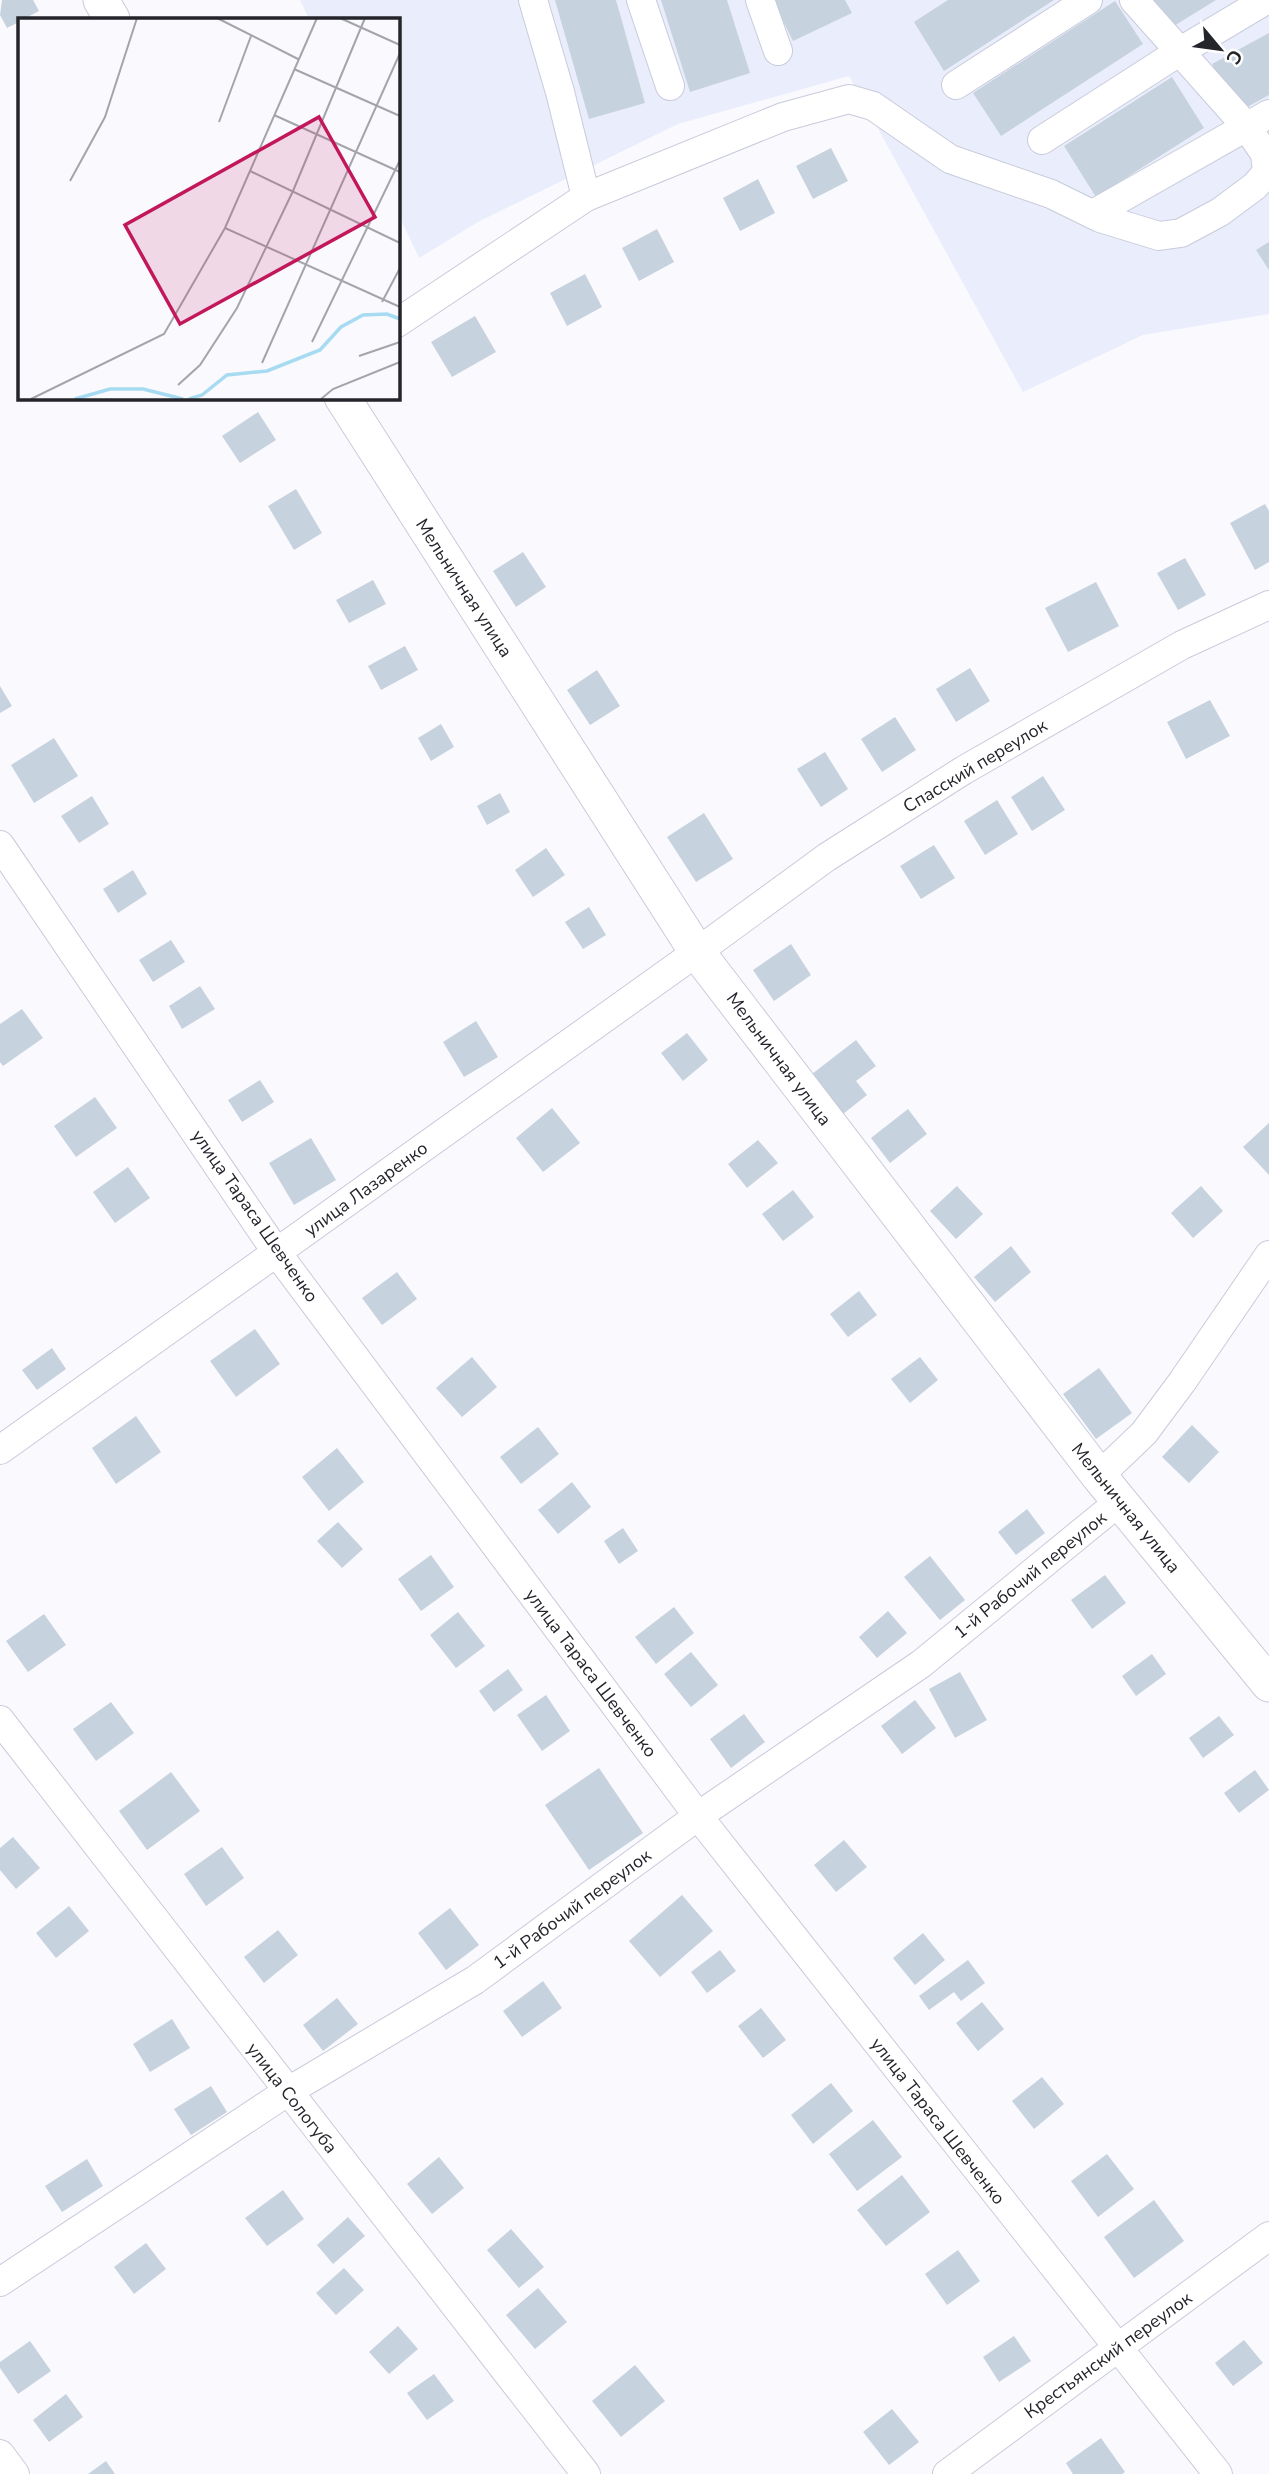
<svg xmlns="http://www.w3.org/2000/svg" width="1269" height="2474" font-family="'Nunito Sans',sans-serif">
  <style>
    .built { fill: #eaedfb }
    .building { fill: #c7d2df }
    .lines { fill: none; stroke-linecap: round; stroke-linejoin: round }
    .minor-casing { stroke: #c8cbdb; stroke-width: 30 }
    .major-casing { stroke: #c8cbdb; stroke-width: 37 }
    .minor { stroke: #fff; stroke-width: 28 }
    .major { stroke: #fff; stroke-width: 35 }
    .labels { text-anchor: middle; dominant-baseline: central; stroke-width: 7; stroke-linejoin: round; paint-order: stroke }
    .street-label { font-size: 18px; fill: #24252b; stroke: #fff }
    .inset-river { fill: none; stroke: #a7dbf2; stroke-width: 3.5 }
    .inset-road { fill: none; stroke: #a4a5aa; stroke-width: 2 }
    .view { fill: #c2185b; fill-opacity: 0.15; stroke: #c2185b; stroke-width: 3.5 }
    .inset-edge { fill: none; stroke: #24252b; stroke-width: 3.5 }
  </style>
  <rect width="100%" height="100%" fill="#fafafe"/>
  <!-- built -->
  <polygon class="built" points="300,0 1269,0 1269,314 1143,335 1023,392 849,76 678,124 478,222 419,258 397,211 397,19 309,19"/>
  <!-- building -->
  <g class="building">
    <polygon points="2,0 33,0 39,11 24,19 19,19 19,22 7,28 0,15"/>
    <polygon points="555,0 616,0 645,103 589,119"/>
    <polygon points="661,0 727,0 750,73 690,92"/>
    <polygon points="773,0 845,0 852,13 793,41"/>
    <polygon points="948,0 1054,0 944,71 914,22"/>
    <polygon points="1150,0 1216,0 1169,29"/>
    <polygon points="1115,1 1143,44 1001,136 973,93"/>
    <polygon points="1269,33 1269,95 1238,112 1212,64"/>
    <polygon points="1172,77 1204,128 1096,197 1064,146"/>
    <polygon points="831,148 848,181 813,199 796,166"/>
    <polygon points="758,179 775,213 740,231 723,198"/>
    <polygon points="657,229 674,262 639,281 622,248"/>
    <polygon points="1269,242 1269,270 1256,250"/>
    <polygon points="585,274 602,307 567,326 550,293"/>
    <polygon points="475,316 496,352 452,377 431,342"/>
    <polygon points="258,412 276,440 240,463 222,436"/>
    <polygon points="296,489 322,533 294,550 268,506"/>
    <polygon points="1265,504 1269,511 1269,562 1255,570 1230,523"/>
    <polygon points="523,552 546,587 516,607 493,571"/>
    <polygon points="1185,558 1206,595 1178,610 1157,573"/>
    <polygon points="373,580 386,604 349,623 336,600"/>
    <polygon points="1096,582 1119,626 1068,652 1045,608"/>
    <polygon points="405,646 418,670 381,690 368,666"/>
    <polygon points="970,668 990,701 956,722 936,689"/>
    <polygon points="597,670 620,706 590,725 567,690"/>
    <polygon points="0,686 12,706 0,713"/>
    <polygon points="1210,700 1230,736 1186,759 1167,722"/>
    <polygon points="895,717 916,750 882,772 861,739"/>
    <polygon points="441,724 454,747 431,761 418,738"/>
    <polygon points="54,738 78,776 34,803 11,765"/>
    <polygon points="825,752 848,789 821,807 797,769"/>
    <polygon points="1043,776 1065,810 1032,831 1011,797"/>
    <polygon points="500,793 510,812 487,825 477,806"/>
    <polygon points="92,796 109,824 79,843 61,816"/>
    <polygon points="997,800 1018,834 985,855 964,821"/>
    <polygon points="704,813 733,859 696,882 667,837"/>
    <polygon points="934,845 955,878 921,899 900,866"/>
    <polygon points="546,848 565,875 533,897 515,870"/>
    <polygon points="133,870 147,894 118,913 103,889"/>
    <polygon points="589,907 606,935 583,949 565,922"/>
    <polygon points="171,940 185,962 153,982 139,960"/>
    <polygon points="791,944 811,975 774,1001 753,970"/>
    <polygon points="200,986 215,1009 182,1029 169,1006"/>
    <polygon points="22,1009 43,1038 3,1066 0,1062 0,1024"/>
    <polygon points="476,1021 498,1057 464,1077 443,1042"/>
    <polygon points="687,1033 708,1060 683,1081 661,1053"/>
    <polygon points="856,1040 876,1066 856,1081 867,1095 843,1114 812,1074"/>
    <polygon points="260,1080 274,1102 242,1122 228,1100"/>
    <polygon points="95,1097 117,1128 76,1157 54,1126"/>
    <polygon points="552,1108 580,1143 543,1172 516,1138"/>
    <polygon points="908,1109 927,1134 890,1163 871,1138"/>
    <polygon points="1269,1123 1269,1175 1243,1147"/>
    <polygon points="311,1138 336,1180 294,1205 269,1163"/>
    <polygon points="758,1140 778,1163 747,1188 728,1164"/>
    <polygon points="128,1167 150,1198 115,1223 93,1192"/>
    <polygon points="957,1186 983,1214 956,1239 930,1211"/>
    <polygon points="1201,1186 1223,1211 1193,1238 1171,1213"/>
    <polygon points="793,1190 814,1217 783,1241 762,1214"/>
    <polygon points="1011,1246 1031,1272 995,1302 974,1277"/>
    <polygon points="397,1272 417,1299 382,1325 362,1298"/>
    <polygon points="859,1291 877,1315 848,1337 830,1314"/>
    <polygon points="255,1329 280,1364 236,1397 210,1361"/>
    <polygon points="52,1348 66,1369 37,1390 22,1370"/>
    <polygon points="472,1357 497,1387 462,1417 436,1388"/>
    <polygon points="920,1357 938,1380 910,1403 891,1379"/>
    <polygon points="1099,1368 1132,1413 1096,1439 1063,1394"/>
    <polygon points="136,1416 161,1452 116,1484 92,1448"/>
    <polygon points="1192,1425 1219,1452 1189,1483 1162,1457"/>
    <polygon points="538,1427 559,1454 521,1484 500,1457"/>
    <polygon points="337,1448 364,1482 329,1511 302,1477"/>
    <polygon points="572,1482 591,1507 558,1534 538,1510"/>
    <polygon points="1027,1509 1045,1533 1016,1555 998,1532"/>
    <polygon points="338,1522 363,1549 342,1568 317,1541"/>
    <polygon points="623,1528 638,1551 619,1564 604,1541"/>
    <polygon points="431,1555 454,1587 421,1611 398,1579"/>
    <polygon points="930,1556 965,1600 940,1620 904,1577"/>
    <polygon points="1105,1575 1126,1603 1092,1629 1071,1600"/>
    <polygon points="674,1607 694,1633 656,1664 635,1637"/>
    <polygon points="888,1611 907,1633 877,1658 859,1637"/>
    <polygon points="458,1612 485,1646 456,1668 430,1635"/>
    <polygon points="44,1614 66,1645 28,1672 6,1641"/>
    <polygon points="691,1652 718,1685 691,1707 664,1674"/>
    <polygon points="1152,1654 1166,1674 1136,1696 1122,1676"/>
    <polygon points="508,1669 523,1690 494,1712 479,1691"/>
    <polygon points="960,1672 987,1720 955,1738 929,1689"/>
    <polygon points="546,1695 570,1731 542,1751 517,1715"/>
    <polygon points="915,1700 936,1728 902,1754 881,1726"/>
    <polygon points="111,1702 134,1733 96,1761 73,1729"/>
    <polygon points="744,1714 765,1742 731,1768 710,1739"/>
    <polygon points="1219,1716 1234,1735 1203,1758 1189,1738"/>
    <polygon points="599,1768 643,1833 589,1870 545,1805"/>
    <polygon points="1255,1770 1269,1790 1239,1813 1224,1793"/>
    <polygon points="171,1772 200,1811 147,1850 119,1811"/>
    <polygon points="13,1837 40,1868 16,1889 0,1870 0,1848"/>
    <polygon points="844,1840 867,1867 836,1892 814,1865"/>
    <polygon points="222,1847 244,1878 206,1906 184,1874"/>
    <polygon points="682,1895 713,1931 660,1977 629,1941"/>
    <polygon points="69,1906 89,1931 56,1958 36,1933"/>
    <polygon points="450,1908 479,1945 446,1970 418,1933"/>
    <polygon points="278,1930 298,1955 264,1983 244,1957"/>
    <polygon points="923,1933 945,1960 915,1985 893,1958"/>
    <polygon points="720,1950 736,1971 707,1993 691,1972"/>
    <polygon points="968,1960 985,1983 961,2001 954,1992 929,2010 919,1996"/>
    <polygon points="543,1981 562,2008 522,2037 503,2011"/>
    <polygon points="337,1998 358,2024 323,2051 303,2025"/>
    <polygon points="982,2002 1004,2029 978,2051 956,2023"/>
    <polygon points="761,2008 786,2040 763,2058 738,2026"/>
    <polygon points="172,2019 190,2048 150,2072 133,2044"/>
    <polygon points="1042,2077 1064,2104 1034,2129 1012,2101"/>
    <polygon points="831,2083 853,2111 813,2144 791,2115"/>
    <polygon points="211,2086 227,2112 191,2135 174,2109"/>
    <polygon points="873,2120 902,2157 857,2191 829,2154"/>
    <polygon points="1107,2154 1134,2189 1098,2217 1071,2181"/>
    <polygon points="439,2157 464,2188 432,2214 407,2184"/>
    <polygon points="87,2159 103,2186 62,2212 45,2186"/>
    <polygon points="902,2175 930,2212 886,2246 857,2210"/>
    <polygon points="283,2190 304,2219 267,2246 245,2218"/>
    <polygon points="1154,2200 1184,2241 1134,2278 1104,2237"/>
    <polygon points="348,2217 365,2236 333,2264 317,2245"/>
    <polygon points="511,2229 544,2267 519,2288 487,2250"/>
    <polygon points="146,2243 166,2269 134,2294 114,2267"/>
    <polygon points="958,2250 980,2281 947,2305 925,2274"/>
    <polygon points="344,2268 364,2290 336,2315 316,2293"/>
    <polygon points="538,2288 567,2322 535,2349 506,2315"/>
    <polygon points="398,2326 418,2349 389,2374 369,2352"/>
    <polygon points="1014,2336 1031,2361 999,2382 983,2357"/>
    <polygon points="1244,2340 1263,2363 1233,2386 1215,2363"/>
    <polygon points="30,2341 51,2371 18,2394 0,2368 0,2362"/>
    <polygon points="635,2365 665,2401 621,2437 592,2401"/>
    <polygon points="434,2374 454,2401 427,2420 407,2393"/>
    <polygon points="66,2394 83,2417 49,2442 33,2420"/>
    <polygon points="892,2409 919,2442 889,2465 863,2432"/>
    <polygon points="1101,2438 1125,2472 1122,2474 1073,2474 1066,2463"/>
    <polygon points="106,2461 115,2474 88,2474"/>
  </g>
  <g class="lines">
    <!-- minor casing -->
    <g class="minor-casing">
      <g id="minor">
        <polyline points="533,0 560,92 586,197"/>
        <polyline points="641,0 670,86"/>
        <polyline points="760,0 778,51"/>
        <polyline points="956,85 1088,0"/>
        <polyline points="1042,140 1179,52 1266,0"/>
        <polyline points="1093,214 1269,114"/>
        <polyline points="397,323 586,197 783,117 849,99 873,106 950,159 1051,194 1100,218 1159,236 1181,233 1220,212 1255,186 1267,172 1265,154 1246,126 1134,0"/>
        <polyline points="0,845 277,1253 698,1816 1218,2474"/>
        <polyline points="0,1450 697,952 827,857 964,770 1182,645 1269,605"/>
        <polyline points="1099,1476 1144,1433 1182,1382 1269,1255"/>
        <polyline points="0,1720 586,2474"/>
        <polyline points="0,2282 287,2092 475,1980 698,1816 921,1664 1120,1501"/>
        <polyline points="0,2454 15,2474"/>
        <polyline points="947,2474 1269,2236"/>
      </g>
    </g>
    <!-- major casing -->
    <g class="major-casing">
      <g id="major">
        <polyline points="101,0 112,19"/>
        <polyline points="342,397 697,952 1099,1476 1269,1684"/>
      </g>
    </g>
    <!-- minor -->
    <use href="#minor" class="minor"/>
    <!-- major -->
    <use href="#major" class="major"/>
  </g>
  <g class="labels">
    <!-- street labels -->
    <g class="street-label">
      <text transform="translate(464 588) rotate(57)">Мельничная улица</text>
      <text transform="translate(975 766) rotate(-31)">Спасский переулок</text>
      <text transform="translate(779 1059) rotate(53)">Мельничная улица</text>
      <text transform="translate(366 1189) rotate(-36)">улица Лазаренко</text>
      <text transform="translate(255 1216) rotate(55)">улица Тараса Шевченко</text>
      <text transform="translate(1126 1508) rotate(51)">Мельничная улица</text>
      <text transform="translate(1030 1575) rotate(-39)">1-й Рабочий переулок</text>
      <text transform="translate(591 1673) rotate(53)">улица Тараса Шевченко</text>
      <text transform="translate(572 1909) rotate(-36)">1-й Рабочий переулок</text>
      <text transform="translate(292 2098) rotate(52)">улица Сологуба</text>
      <text transform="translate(938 2121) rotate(52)">улица Тараса Шевченко</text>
      <text transform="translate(1108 2355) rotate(-36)">Крестьянский переулок</text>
    </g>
  </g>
  <!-- overview -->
  <g transform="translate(18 18)">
    <rect width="382" height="382" fill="#fafafe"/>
    <path class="inset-river" d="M57 381 92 371H125L165 381M171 381 184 377 209 357 249 353 302 332 323 309 345 297 369 296 382 301"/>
    <path class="inset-road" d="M199 0 280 41M322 0 382 27M276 51 382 98M256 97 382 154M201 104 233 18M232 153 382 225M52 163 87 99 119 0M207 210 382 289M364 284 382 250M294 324 382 142M341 338 382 324M244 345 382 35M160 367 182 347 219 290 275 173 347 0M13 381 146 316 207 210 299 0M303 381 315 371 382 344"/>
    <path class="view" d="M301 99 357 199 162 306 107 207Z"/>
    <rect width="382" height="382" class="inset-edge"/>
  </g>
  <!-- north arrow -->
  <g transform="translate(1220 49) rotate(119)" stroke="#ffffff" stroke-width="5" paint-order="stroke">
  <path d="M0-5L12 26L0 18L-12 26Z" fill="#24252b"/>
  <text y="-10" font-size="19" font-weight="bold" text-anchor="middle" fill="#24252b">С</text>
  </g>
</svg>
